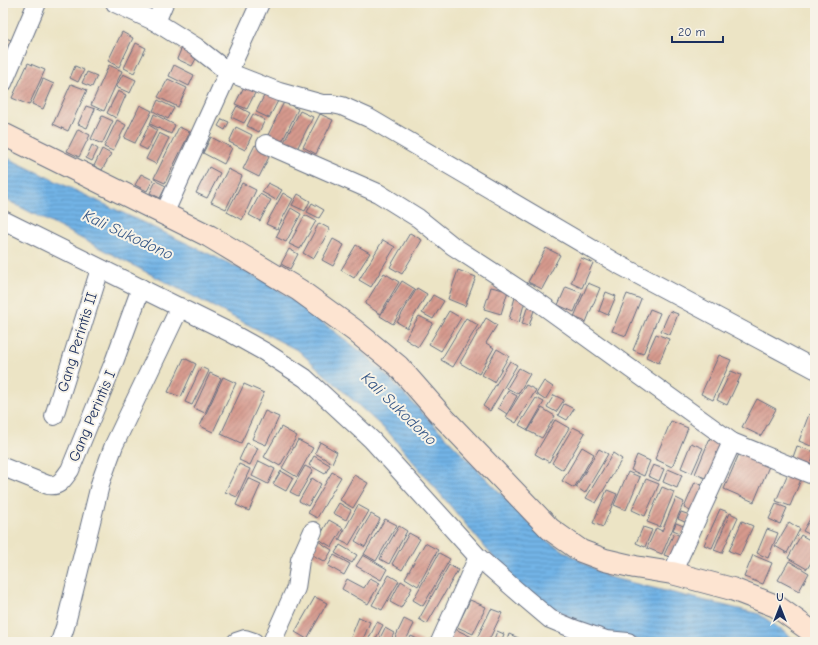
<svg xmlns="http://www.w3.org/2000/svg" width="818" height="645" font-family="'Comic Neue',sans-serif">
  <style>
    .water { fill: url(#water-rules); stroke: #4672a2 }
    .building { fill: url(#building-hatch) }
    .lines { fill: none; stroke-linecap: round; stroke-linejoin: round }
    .minor-casing { stroke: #646e82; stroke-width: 20 }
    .secondary-casing { stroke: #646e82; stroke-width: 24 }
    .minor { stroke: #fff; stroke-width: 18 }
    .secondary { stroke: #fde4d1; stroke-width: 22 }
    .labels { text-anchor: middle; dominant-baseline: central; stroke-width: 4; stroke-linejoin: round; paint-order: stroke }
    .street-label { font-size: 15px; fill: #1b2f5e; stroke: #f7f3e8 }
    .water-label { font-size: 16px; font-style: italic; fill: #355787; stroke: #f7f3e8 }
  </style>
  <defs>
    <pattern id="water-rules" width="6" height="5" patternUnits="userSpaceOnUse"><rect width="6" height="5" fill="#72b4e6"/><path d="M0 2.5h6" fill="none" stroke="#5d93be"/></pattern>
    <pattern id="building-hatch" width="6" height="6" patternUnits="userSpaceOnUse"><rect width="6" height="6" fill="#d5998d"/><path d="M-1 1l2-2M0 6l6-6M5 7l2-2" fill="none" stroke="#ac7d76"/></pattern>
  </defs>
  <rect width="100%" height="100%" fill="#f7f3e8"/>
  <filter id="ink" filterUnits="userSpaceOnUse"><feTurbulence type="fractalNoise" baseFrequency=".025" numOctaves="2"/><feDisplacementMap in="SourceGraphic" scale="8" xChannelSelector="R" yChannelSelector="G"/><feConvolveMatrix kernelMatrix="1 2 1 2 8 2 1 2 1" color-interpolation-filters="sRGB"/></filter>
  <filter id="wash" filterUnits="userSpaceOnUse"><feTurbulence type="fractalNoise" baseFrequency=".012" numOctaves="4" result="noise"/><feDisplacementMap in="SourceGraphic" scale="16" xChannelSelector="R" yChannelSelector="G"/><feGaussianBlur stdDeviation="0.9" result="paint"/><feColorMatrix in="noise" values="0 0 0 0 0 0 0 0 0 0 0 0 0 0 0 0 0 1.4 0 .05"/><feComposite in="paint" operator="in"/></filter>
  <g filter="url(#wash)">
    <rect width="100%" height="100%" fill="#ece4c5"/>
    <!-- water -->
    <polygon class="water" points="3,156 270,283 368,357 547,541 608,577 759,614 798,642 649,642 598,633 520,589 390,434 299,351 3,198"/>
    <g id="blocks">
      <!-- building -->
      <g class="building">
        <polygon points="122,32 133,38 119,67 108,61"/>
        <polygon points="3,37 11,40 3,58"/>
        <polygon points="136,43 146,48 134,73 124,68"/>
        <polygon points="182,47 198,55 192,66 177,59"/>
        <polygon points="28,63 45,70 29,105 12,98"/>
        <polygon points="109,65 122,71 104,111 91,105"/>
        <polygon points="174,65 194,75 189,86 169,76"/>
        <polygon points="75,66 84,70 78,82 70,78"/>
        <polygon points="87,72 97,76 92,87 82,83"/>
        <polygon points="123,74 136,80 130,93 116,87"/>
        <polygon points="43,79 54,84 43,109 32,104"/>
        <polygon points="168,79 187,88 178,107 158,97"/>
        <polygon points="246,83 257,89 247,109 235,104"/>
        <polygon points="71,84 87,90 68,131 53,124"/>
        <polygon points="118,91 126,95 116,118 107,113"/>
        <polygon points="266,92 279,99 269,118 256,112"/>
        <polygon points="158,100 174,108 168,119 153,111"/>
        <polygon points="284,102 298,109 281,144 267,137"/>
        <polygon points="140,105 152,111 135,143 124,138"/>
        <polygon points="86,106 95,109 87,128 78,124"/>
        <polygon points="237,106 250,113 244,123 231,117"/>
        <polygon points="300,111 313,117 296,151 283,144"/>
        <polygon points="154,114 175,125 171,134 150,124"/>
        <polygon points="253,114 265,120 259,132 247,126"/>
        <polygon points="320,114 333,120 316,154 303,147"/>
        <polygon points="102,116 113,121 102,144 91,139"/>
        <polygon points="222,119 229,122 225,130 218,126"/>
        <polygon points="117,120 126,125 113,151 104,147"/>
        <polygon points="149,125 157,130 147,150 139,146"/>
        <polygon points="179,127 190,132 165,183 154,178"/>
        <polygon points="236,127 252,135 245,150 229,142"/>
        <polygon points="78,129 90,135 79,157 67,151"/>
        <polygon points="159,133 169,138 156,164 146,159"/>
        <polygon points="211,137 232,148 224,164 203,153"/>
        <polygon points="92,145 98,149 92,161 86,158"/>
        <polygon points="255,145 271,153 259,177 243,169"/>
        <polygon points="102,149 111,154 102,170 94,166"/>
        <polygon points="209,167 220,173 207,198 196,193"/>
        <polygon points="228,169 242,176 226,209 211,202"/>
        <polygon points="141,174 153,180 147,191 135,185"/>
        <polygon points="156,181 166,186 160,198 150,193"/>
        <polygon points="242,183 256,190 242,220 227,212"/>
        <polygon points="268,183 282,190 276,200 262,192"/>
        <polygon points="283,193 293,199 277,229 266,224"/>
        <polygon points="260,194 271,200 260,221 249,215"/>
        <polygon points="298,194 310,201 305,211 292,205"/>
        <polygon points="312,203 324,210 319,218 307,212"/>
        <polygon points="291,208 301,214 286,242 276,237"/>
        <polygon points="305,215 316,221 300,249 289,244"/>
        <polygon points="319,223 330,229 313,259 303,253"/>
        <polygon points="410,233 422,240 402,274 390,267"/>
        <polygon points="333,239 344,245 333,266 322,260"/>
        <polygon points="383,240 395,247 371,287 359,280"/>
        <polygon points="356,245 370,253 354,278 341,270"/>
        <polygon points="546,248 560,255 542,289 528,282"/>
        <polygon points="289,249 298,254 290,269 281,264"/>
        <polygon points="581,258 593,263 582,288 571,283"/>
        <polygon points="458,270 476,277 465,306 448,299"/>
        <polygon points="384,273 399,282 380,314 365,304"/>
        <polygon points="402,281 415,289 393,324 380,316"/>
        <polygon points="588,283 600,288 586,322 574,317"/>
        <polygon points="491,287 508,291 501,314 484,309"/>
        <polygon points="566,287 582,293 574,312 558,305"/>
        <polygon points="417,288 427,294 407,328 397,322"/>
        <polygon points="606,292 616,296 608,315 599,311"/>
        <polygon points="516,294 526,297 519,323 509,319"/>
        <polygon points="627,294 641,299 626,336 612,331"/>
        <polygon points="433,295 444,301 433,319 422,313"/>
        <polygon points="528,305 535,307 529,326 522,324"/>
        <polygon points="650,309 660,313 643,354 633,350"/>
        <polygon points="449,311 461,318 441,351 429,344"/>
        <polygon points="670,311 678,314 670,335 661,331"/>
        <polygon points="419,316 433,323 418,347 405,339"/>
        <polygon points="466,318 478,325 453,367 441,360"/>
        <polygon points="486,318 497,325 486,343 494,348 479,374 460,363"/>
        <polygon points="656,334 669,339 659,363 646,357"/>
        <polygon points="497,349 509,356 494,382 482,375"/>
        <polygon points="719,355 731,360 713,400 701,394"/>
        <polygon points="184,358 196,364 181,397 168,392"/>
        <polygon points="510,361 517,365 490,411 483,406"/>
        <polygon points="201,367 209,371 192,405 185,402"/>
        <polygon points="519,368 530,374 518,394 507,388"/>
        <polygon points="731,371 741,375 727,405 717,400"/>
        <polygon points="210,373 221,378 205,413 194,408"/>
        <polygon points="223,377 236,383 213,432 200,426"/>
        <polygon points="544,381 553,387 545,400 536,394"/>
        <polygon points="244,384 264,393 241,443 221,434"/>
        <polygon points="526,385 536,390 516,423 506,417"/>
        <polygon points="508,391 517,396 507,414 498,408"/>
        <polygon points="554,395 564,400 556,412 547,407"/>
        <polygon points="536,398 544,402 528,430 519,425"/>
        <polygon points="757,399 776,409 761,436 742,427"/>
        <polygon points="564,404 574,409 567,420 558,415"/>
        <polygon points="542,408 555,416 542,438 528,431"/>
        <polygon points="265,411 279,417 266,445 252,439"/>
        <polygon points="809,414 815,417 815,436 811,446 799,441"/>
        <polygon points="555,420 569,428 549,462 535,454"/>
        <polygon points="671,421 688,428 672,467 655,459"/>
        <polygon points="281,427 297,436 280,466 264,457"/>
        <polygon points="573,427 585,433 563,470 552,463"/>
        <polygon points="710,438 723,444 708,479 695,474"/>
        <polygon points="298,440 313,448 297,477 282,468"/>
        <polygon points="320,442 337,452 332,463 315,453"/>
        <polygon points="247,443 258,448 250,465 239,460"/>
        <polygon points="691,443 703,448 692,473 681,468"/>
        <polygon points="797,446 815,452 810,467 792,460"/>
        <polygon points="582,447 594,454 574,488 562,481"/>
        <polygon points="742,447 772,459 754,502 724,489"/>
        <polygon points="599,449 608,454 585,493 576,487"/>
        <polygon points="613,453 622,459 596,503 586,498"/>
        <polygon points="637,455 650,461 644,476 631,470"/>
        <polygon points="314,456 330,465 325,474 309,465"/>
        <polygon points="259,461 275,469 268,484 252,476"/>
        <polygon points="239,464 250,469 237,497 225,492"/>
        <polygon points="653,465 664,469 659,481 648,476"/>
        <polygon points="305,466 313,470 298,496 290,492"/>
        <polygon points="668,469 682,475 677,488 663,482"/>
        <polygon points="281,471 293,478 286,491 273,484"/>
        <polygon points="789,471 802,477 790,506 776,501"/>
        <polygon points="332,472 341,477 317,518 308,513"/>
        <polygon points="628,472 640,477 626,510 614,505"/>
        <polygon points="354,475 368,483 353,508 340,500"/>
        <polygon points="248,478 261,484 249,511 236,505"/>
        <polygon points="312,478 321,484 308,506 299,501"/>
        <polygon points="646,479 659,484 645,516 632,510"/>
        <polygon points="695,482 704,486 693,512 684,508"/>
        <polygon points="662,487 674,492 660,527 647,522"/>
        <polygon points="607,490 617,494 603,527 593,523"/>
        <polygon points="676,498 684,502 662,554 647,548 656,528 662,531"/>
        <polygon points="339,503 351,510 346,520 333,513"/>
        <polygon points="776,504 787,508 780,524 769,519"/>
        <polygon points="358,505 369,511 349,545 339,540"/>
        <polygon points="720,509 728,512 712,548 704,545"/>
        <polygon points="815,510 815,537 803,531"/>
        <polygon points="681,512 690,515 687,523 678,519"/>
        <polygon points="730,513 738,517 722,553 714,550"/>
        <polygon points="371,514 380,519 365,547 355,541"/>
        <polygon points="385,519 397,525 376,561 364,554"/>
        <polygon points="329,520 343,528 332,547 318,539"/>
        <polygon points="742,521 753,526 740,555 729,551"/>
        <polygon points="789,522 800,529 787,553 775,546"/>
        <polygon points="676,523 686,527 683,534 673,530"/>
        <polygon points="399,526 407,531 389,564 380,559"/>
        <polygon points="643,527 652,530 645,547 636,543"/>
        <polygon points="767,529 778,533 768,558 757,553"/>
        <polygon points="409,533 420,539 402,570 392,564"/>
        <polygon points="674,533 682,537 673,558 664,555"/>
        <polygon points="801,535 815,543 815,556 807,569 788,558"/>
        <polygon points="318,541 332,550 325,562 311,554"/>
        <polygon points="425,543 438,550 418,586 405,578"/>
        <polygon points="340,545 357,555 352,563 335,553"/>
        <polygon points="439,553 450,559 423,606 413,600"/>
        <polygon points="334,555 350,564 344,575 328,566"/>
        <polygon points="363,555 387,569 381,580 356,566"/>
        <polygon points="753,555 772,563 763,584 744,577"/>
        <polygon points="789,561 809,573 799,591 778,580"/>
        <polygon points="449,565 458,570 427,624 419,619"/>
        <polygon points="389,575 399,581 382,610 372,605"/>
        <polygon points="370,578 380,583 368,604 342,589 347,579 364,588"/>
        <polygon points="401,581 412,588 401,608 390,602"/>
        <polygon points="315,597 327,603 307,639 295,632"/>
        <polygon points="470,600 486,607 473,634 457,627"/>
        <polygon points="491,609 502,613 488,642 475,642"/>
        <polygon points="359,617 370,622 362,642 349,642"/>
        <polygon points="404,619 414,624 405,642 393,642"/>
        <polygon points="377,622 383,625 374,642 367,642"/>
        <polygon points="385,628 394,633 390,642 378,642"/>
        <polygon points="455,629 474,638 472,642 454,642 449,640"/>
        <polygon points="497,631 504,634 501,642 493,642"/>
        <polygon points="509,634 523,640 522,642 506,642"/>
        <polygon points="411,636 424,642 408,642"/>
      </g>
    </g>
  </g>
  <g filter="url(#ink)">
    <use href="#blocks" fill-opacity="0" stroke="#646e82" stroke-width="1"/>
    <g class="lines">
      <!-- minor casing -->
      <g class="minor-casing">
        <g id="minor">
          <polyline points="115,3 156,22 196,47 228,72 279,92 322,104 332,104 342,106 369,118 616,263 815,369"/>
          <polyline points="156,22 164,3"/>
          <polyline points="3,83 37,3"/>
          <polyline points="266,144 378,193 418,218 453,246 534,299 732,442 815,476"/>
          <polyline points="164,214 260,3"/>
          <polyline points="3,220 231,333 265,352 305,378 372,440 478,557 525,598 550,619 574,629 606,640 628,642"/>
          <polyline points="54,416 100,269"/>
          <path d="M3 467 48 485C60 487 63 479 70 470L114 362 141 288"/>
          <polyline points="672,573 732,442"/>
          <polyline points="60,642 65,627 101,481 114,445 180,307"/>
          <polyline points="236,642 245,639 254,642"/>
          <polyline points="272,642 296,588 300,560 313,531"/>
          <polyline points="440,642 478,557"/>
        </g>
      </g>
      <!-- secondary casing -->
      <g class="secondary-casing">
        <polyline id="secondary" points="3,134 209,236 299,290 354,330 398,366 441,415 550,529 581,551 605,560 635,567 672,573 732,589 776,606 815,634"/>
      </g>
      <!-- minor -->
      <use href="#minor" class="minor"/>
      <!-- secondary -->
      <use href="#secondary" class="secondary"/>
    </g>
  </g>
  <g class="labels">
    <!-- street labels -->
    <g class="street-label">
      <text transform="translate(77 342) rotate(-73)">Gang Perintis II</text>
      <text transform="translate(92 416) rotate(-67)">Gang Perintis I</text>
    </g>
    <!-- water labels -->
    <g class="water-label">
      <text transform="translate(128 235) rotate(25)">Kali Sukodono</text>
      <text transform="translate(399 409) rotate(44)">Kali Sukodono</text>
    </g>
  </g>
  <!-- margin -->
  <rect width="818" height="645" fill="none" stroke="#f7f3e8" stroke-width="16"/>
  <!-- north arrow -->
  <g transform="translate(780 607)" stroke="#f7f3e8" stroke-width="3" paint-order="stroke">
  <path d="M0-3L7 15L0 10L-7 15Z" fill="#1b2f5e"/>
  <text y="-6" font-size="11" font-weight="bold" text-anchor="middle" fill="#1b2f5e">U</text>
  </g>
  <!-- scale -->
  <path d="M672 36v6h51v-6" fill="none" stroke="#1b2f5e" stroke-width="2"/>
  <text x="678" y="36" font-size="12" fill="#1b2f5e" stroke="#f7f3e8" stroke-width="3" paint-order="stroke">20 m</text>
</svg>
